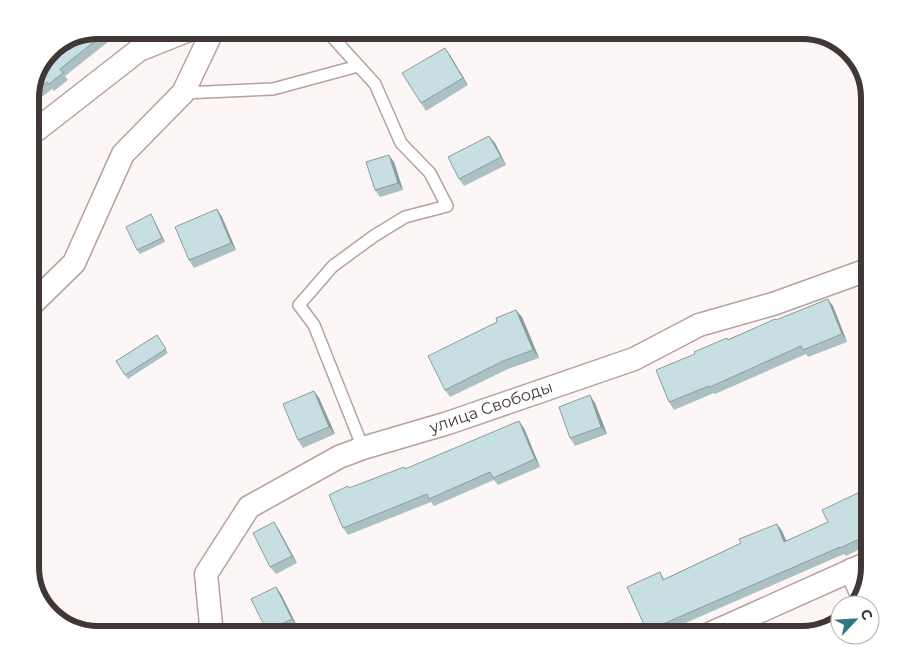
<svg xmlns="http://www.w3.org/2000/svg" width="900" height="665" font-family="Montserrat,sans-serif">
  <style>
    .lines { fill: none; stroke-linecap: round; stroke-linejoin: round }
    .service-casing { stroke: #b7a19e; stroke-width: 14 }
    .minor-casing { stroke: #b7a19e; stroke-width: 25 }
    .service { stroke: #fff; stroke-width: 11 }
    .minor { stroke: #fff; stroke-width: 22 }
    .wall { fill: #abc0c3 }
    .shaded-wall { fill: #8b9c9f }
    .building { fill: #c7dfe3; stroke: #8b9c9f }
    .labels { text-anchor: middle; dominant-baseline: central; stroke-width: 4.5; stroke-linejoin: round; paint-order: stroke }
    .street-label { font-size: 16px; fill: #413736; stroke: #fff }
    .rim { fill: none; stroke: #413736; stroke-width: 6 }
  </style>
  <rect width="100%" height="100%" fill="#fcf7f6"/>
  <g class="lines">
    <!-- service casing -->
    <g class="service-casing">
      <g id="service">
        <polyline points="326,30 375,84 401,143 430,173 447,206 405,217 374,236 333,266 299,305 314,325 363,448"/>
        <polyline points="183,93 273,89 358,66"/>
      </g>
    </g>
    <!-- minor casing -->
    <g class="minor-casing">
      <g id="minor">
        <polyline points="30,135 139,50 189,30"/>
        <polyline points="30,306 74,263 123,154 183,93 213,30"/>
        <polyline points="851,570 861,593"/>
        <polyline points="212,635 206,574 249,507 339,457 363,448 448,423 634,359 699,325 773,304 870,269"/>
        <polyline points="707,635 870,562"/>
      </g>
    </g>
    <!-- service -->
    <use href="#service" class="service"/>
    <!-- minor -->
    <use href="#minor" class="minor"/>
  </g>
  <!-- wall -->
  <g class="wall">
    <polygon points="98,30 115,30 118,34 65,76 68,80 54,91 52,89 30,106 30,93"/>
    <polygon points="450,55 468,85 426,111 421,103"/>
    <polygon points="495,143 506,165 464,186 459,179"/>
    <polygon points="394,162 403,190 380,197 375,190"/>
    <polygon points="217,209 222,217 236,250 194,268 189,260"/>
    <polygon points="151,214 165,242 140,254 137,250"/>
    <polygon points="833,306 847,342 808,357 806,354 715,394 714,393 674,410 669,402 695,354 727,338 728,339 776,320"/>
    <polygon points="522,317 539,358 508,369 450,397 445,390"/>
    <polygon points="157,335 168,353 128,379 116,361"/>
    <polygon points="319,398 335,434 303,448 298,440"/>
    <polygon points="595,403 607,434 575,446 570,438"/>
    <polygon points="524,428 540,467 498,485 494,480 434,506 431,502 348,535 343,528 350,488"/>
    <polygon points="867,498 870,504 870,544 846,556 844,554 658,635 650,635 647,631 660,572 664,579 741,543 777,524 782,531 786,541 828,522"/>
    <polygon points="279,530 297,563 276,574 270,567"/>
    <polygon points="276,587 281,594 297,626 280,635 269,635 267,631"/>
  </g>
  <!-- shaded-wall -->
  <g class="shaded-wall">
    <polygon points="445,48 450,55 468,85 463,78"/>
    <polygon points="489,136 495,143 506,165 501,157"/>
    <polygon points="389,155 394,162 403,190 398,183"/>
    <polygon points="217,209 222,217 236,250 231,243"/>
    <polygon points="151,214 165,242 162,238"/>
    <polygon points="828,299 833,306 847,342 842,334"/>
    <polygon points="516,310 522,317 539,358 533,350"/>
    <polygon points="314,391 319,398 335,434 329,427"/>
    <polygon points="590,395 595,403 607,434 601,427"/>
    <polygon points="519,421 524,428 540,467 535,459"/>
    <polygon points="862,491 870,504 870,507"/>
    <polygon points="274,522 279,530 297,563 292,556"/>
    <polygon points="777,524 782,531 790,549 784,542"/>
    <polygon points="276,587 281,594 297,626 292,619"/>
  </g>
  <!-- building -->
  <g class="building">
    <polygon points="98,30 109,30 60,69 63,73 49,84 47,82 30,95 30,93 53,47"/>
    <polygon points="445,48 463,78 421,103 402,73"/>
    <polygon points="489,136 501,157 459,179 448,157"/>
    <polygon points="389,155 398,183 375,190 366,162"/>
    <polygon points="217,209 231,243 189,260 175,227"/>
    <polygon points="151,214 162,238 137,250 126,227"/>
    <polygon points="870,286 870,296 867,287"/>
    <polygon points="828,299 842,334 803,350 801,346 710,387 709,386 669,402 656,370 695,354 694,352 727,338 728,340 775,319 776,320"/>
    <polygon points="516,310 533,350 503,361 445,390 428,356 497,322 496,318"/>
    <polygon points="157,335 166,349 125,375 116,361"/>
    <polygon points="314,391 329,427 298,440 283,404"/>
    <polygon points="590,395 601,427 570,438 559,407"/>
    <polygon points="519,421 535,459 493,478 490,472 429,499 427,494 343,528 329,495 348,486 349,488 404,467 405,469"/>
    <polygon points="862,491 870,507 870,534 840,548 840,547 647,631 627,587 660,572 663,580 741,543 739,539 777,524 784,542 828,522 822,510"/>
    <polygon points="274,522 292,556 270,567 253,533"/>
    <polygon points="276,587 292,619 267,631 251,599"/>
    <polygon points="164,624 171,635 147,635"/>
    <polygon points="562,627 565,635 543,635"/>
  </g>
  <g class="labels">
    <!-- street labels -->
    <g class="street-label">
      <text transform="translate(491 407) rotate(-19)">улица Свободы</text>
    </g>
  </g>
  <!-- crop -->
  <path d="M0 0H900V665H0ZM98 39H802A59 59 0 0 1 861 98V567A59 59 0 0 1 802 626H98A59 59 0 0 1 39 567V98A59 59 0 0 1 98 39Z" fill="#fff" fill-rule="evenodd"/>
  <path class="rim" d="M98 39H802A59 59 0 0 1 861 98V567A59 59 0 0 1 802 626H98A59 59 0 0 1 39 567V98A59 59 0 0 1 98 39Z"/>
  <!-- north arrow -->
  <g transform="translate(855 620) rotate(65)"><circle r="24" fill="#ffffff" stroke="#b3afaf"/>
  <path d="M0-4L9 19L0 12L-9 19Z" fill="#307782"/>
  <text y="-8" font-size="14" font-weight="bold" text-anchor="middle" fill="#413736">С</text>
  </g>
</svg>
